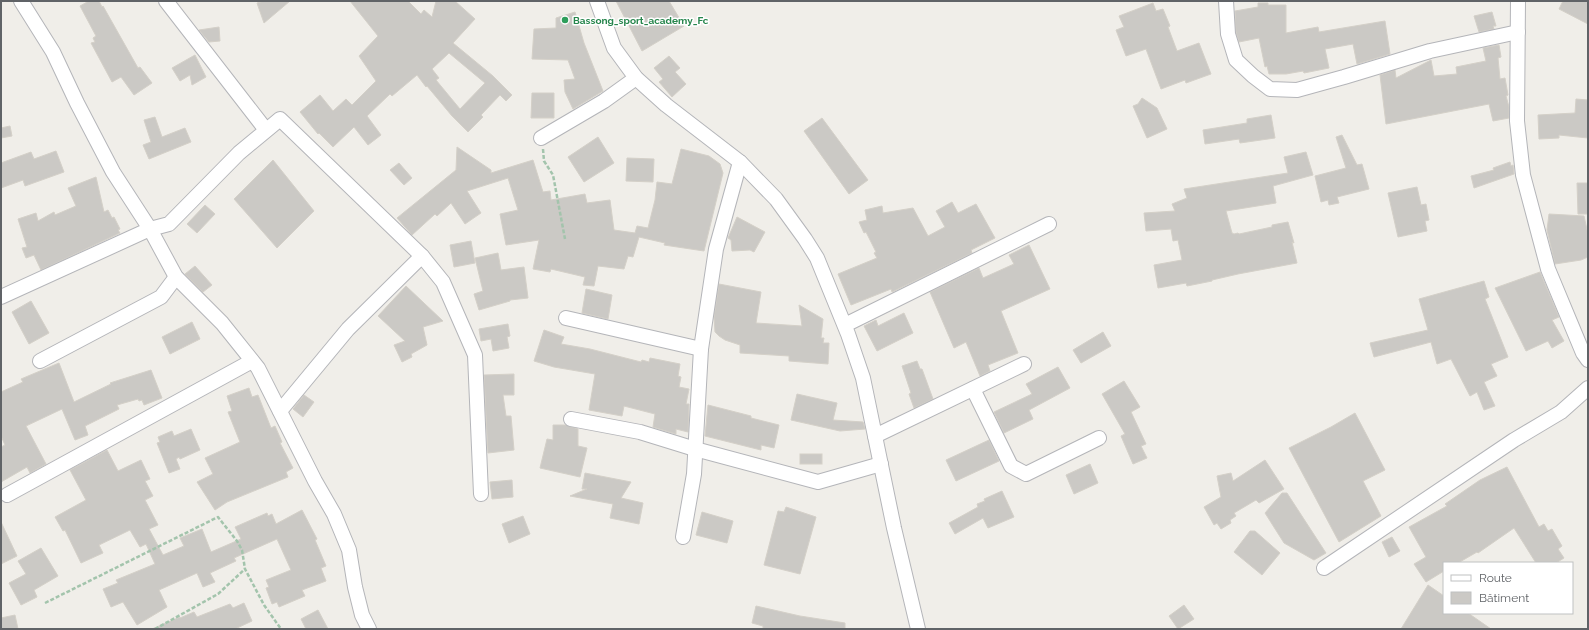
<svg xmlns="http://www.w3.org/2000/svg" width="1589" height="630" font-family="Raleway,sans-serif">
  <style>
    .building { fill: #cbc9c5; stroke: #d4d0c8; fill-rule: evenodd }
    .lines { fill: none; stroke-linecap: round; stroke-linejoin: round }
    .street-casing { stroke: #b4b5b9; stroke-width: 16 }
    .path { stroke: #a3c4ac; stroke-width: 2.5; stroke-dasharray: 4 2; stroke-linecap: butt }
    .street { stroke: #fff; stroke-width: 14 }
    .leisure-dot { fill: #2e9e5b; stroke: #fff; stroke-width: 1.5 }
    .labels { text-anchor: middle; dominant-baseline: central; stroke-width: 3; stroke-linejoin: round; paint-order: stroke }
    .leisure-label { font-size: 10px; font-weight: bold; fill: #27864d; stroke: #fff; text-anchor: start }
  </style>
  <rect width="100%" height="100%" fill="#f0eee9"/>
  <!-- building -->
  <g class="building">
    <polygon points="89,1 99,1 102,7 103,6 138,68 140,67 152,83 134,95 121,77 112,82 91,43 95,42 93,38 96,36 80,6"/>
    <polygon points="264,1 290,1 264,23 257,3"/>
    <path d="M350 1H408L421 14 424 10 432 17 436 1H455L475 19 453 43 493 76 512 95 506 101 500 95 481 115 483 117 468 132 452 116 427 86 426 87 417 75 392 96 390 94 367 116 381 135 368 145 354 127 333 147 319 133 318 134 300 112 320 95 333 111 346 99 352 105 376 81 359 56 378 36ZM449 53 485 83 460 109 436 80 439 78 432 69Z"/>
    <polygon points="616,1 669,1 684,26 642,51"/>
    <polygon points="1563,1 1588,1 1588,24 1559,9"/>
    <polygon points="1153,3 1156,11 1163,9 1170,26 1168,27 1177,51 1199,43 1211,74 1186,83 1185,80 1161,89 1146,49 1126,56 1116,30 1124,27 1119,16"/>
    <polygon points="1258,3 1268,3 1268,5 1286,5 1286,33 1318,27 1319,32 1385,21 1390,54 1357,64 1353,44 1325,49 1329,68 1304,73 1303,71 1286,74 1269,74 1267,66 1265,67 1259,38 1239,42 1236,32 1235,11 1258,7"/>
    <polygon points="575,12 584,43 603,91 573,109 565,92 564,80 575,79 568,60 532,59 534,29 556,28 556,18"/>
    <polygon points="1492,12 1496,26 1493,26 1494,29 1479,32 1474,16"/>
    <polygon points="219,27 220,41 209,42 199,30"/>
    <polygon points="1499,45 1501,57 1498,58 1500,79 1505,78 1508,95 1506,96 1509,107 1509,118 1493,121 1489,104 1386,124 1380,75 1395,70 1396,78 1431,60 1434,76 1457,74 1456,67 1486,61 1483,48"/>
    <polygon points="195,55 206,77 192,85 190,75 180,81 172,68"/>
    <polygon points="669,56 680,68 675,72 686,84 672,97 659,82 663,79 654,68"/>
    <polygon points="532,93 554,93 554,118 531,118"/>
    <polygon points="1142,98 1157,108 1167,129 1147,138 1133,106 1138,104"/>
    <polygon points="1576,99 1588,100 1588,138 1559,135 1559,138 1539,139 1538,115 1575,113"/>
    <polygon points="1271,115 1275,138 1240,143 1239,139 1205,144 1203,130 1247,123 1247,119"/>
    <polygon points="155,117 162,137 185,128 191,142 149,159 143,145 151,142 144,120"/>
    <polygon points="822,118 868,180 849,194 804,131"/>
    <polygon points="10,126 12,136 1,138 1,128"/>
    <polygon points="1342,135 1357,165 1362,164 1369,189 1337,197 1339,203 1329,205 1328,200 1321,202 1315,176 1346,168 1336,137"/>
    <polygon points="598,137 614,163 584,182 568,157"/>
    <polygon points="457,147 491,170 491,173 533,160 543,192 550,191 551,200 585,194 587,203 610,200 614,230 635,233 637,226 648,228 655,200 657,182 672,184 681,149 709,156 720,164 723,173 704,251 664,245 665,243 639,237 633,257 628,256 624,269 598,266 594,286 583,285 585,277 551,269 550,272 533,269 539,240 506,245 500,214 518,210 508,178 467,191 481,213 465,224 451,203 437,216 435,214 412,235 397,218 456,170"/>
    <polygon points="56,151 64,172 25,186 23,180 1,188 1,163 31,152 34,159"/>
    <polygon points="1306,152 1313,175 1273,186 1276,203 1226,211 1232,233 1234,234 1238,233 1239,234 1272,227 1272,225 1288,222 1294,243 1292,242 1297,263 1238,274 1212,280 1212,281 1187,286 1186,283 1158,288 1154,265 1182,260 1178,240 1173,241 1171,229 1146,231 1144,213 1175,211 1172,204 1187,198 1184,189 1288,173 1284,157"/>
    <polygon points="627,158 654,159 653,182 626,181"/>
    <polygon points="273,160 314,211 277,248 234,199"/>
    <polygon points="1510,162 1511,166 1513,165 1514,174 1474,188 1471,176 1494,170 1493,168"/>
    <polygon points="399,163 412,178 404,185 390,170"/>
    <polygon points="96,177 104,212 108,210 112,218 114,217 120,229 118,230 120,233 41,270 34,255 26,258 22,248 27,247 18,219 36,213 38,221 54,212 55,215 76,206 68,188"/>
    <polygon points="1577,183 1588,183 1588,214 1578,214"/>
    <polygon points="1417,187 1421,205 1426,204 1429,220 1425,221 1427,231 1398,237 1388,193"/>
    <polygon points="952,202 958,213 976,204 995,238 971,250 972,253 892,292 891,289 851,305 838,274 877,258 874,253 876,252 866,232 864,233 859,222 867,220 865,210 882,206 883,213 913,208 928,236 945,227 936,211"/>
    <polygon points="205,205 215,214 197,233 187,224"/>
    <polygon points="1549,214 1584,216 1588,234 1588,257 1581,260 1555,264 1547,230"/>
    <polygon points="737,217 765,232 754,252 750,250 732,251 731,240 728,238"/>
    <polygon points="471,241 475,263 454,267 450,245"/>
    <polygon points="1029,245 1050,289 1001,311 1018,353 988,365 990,371 980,376 966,342 954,348 930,292 979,268 983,278 1014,264 1009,255"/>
    <polygon points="498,253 501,270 524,267 528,298 510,300 510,301 479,310 474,294 483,291 475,258"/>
    <polygon points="195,266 212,285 203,292 185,274"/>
    <polygon points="1540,272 1559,317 1552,320 1564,341 1552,348 1548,341 1526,351 1495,288"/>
    <polygon points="1484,281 1489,297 1485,299 1508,357 1491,364 1497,376 1484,382 1495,406 1484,410 1477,392 1470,396 1451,359 1437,364 1431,342 1374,357 1370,343 1428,330 1419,299"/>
    <polygon points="719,284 761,292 756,323 802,326 799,305 823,319 821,338 824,338 823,343 829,343 828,364 789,361 789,356 740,353 740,345 725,340 719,336 715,332 714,317"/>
    <polygon points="406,286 443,321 423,327 427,345 411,354 412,357 402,362 394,345 405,341 378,316"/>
    <polygon points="586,289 612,295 608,319 582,313"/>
    <polygon points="31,301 49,333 29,344 12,312"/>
    <polygon points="904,313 913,333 877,351 864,326 876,320 878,326"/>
    <polygon points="192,322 200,339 170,354 162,337"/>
    <polygon points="508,324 510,336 507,337 509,348 493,351 491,339 481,341 479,329"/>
    <polygon points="544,330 564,337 561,344 590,349 641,362 642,360 649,362 650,358 680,364 678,376 681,377 679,387 689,389 686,404 689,404 688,432 676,429 676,434 653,427 655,414 624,406 622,416 589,410 595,374 554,367 534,361"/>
    <polygon points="1103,332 1111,346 1081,363 1073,350"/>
    <polygon points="917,361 920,369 922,369 933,399 914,408 909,394 911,393 902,366"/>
    <polygon points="59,363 74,402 111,384 110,383 151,370 162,398 144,405 142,400 139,401 138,399 117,405 119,409 85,426 88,435 75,440 62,409 26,426 46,464 30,473 27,467 1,482 1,447 5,445 1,436 1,392 23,382 21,379"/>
    <polygon points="1058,367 1070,388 1029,410 1033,419 1004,433 994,412 1032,394 1026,384"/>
    <polygon points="514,374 514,395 503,395 506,416 511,416 514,450 488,453 484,375"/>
    <polygon points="1124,381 1140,407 1131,412 1146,444 1141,446 1147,458 1133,464 1121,436 1125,434 1102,394"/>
    <polygon points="249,388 252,397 258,395 271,428 275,426 282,442 280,443 293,468 286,472 288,477 227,502 215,510 197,482 213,474 205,458 240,442 228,412 232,411 227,396"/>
    <polygon points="797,394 837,403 833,420 863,422 865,429 840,431 791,420"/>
    <polygon points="304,395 314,402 303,417 293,409"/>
    <polygon points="708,405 751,416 751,418 779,425 774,448 761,445 761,450 705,436"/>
    <polygon points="1355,413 1385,470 1363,481 1381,516 1339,542 1289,448 1331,427"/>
    <polygon points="553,425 566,425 578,429 578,446 587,448 580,477 540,468 547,439 553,440"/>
    <polygon points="191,429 200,450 180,459 179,457 176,459 180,469 169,473 157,443 160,442 158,437 172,431 174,436"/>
    <polygon points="989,440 999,461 956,481 946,460"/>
    <polygon points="107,450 118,471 141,460 150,479 145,481 153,496 145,500 158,525 149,529 163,555 184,546 180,538 202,529 211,552 241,539 235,527 267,513 268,516 272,514 276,524 302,510 317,539 315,540 326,566 321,568 326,581 302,590 305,596 279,607 277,602 272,604 266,588 269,587 266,580 291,570 277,539 234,558 236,561 210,573 215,582 203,587 197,573 159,590 167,607 137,625 123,602 111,607 103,589 118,583 116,580 155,564 146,544 140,547 130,530 99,545 103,553 81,563 65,530 63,531 55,517 86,500 70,470"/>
    <rect x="800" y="454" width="22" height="10"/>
    <polygon points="1265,460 1284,489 1259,503 1256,500 1234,513 1236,516 1230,520 1231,523 1221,529 1217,523 1214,525 1204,507 1221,497 1217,476 1231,473 1233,481"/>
    <polygon points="1090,464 1098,483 1074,494 1066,475"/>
    <polygon points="1507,467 1539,527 1544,524 1548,531 1552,529 1562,546 1558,549 1564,558 1556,563 1536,563 1514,528 1478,553 1477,552 1458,563 1444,563 1444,571 1426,582 1414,564 1426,557 1409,527 1447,506 1445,504 1480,480"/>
    <polygon points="585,473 631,482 621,498 643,503 639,524 610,518 613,504 570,496 587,489 582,489"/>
    <polygon points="512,480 513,497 492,499 490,482"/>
    <polygon points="1002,491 1014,517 988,528 983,518 955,534 949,523 978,507 977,504 985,501 984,499"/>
    <polygon points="1282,493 1287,493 1326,553 1314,560 1284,543 1265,513"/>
    <polygon points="786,507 816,517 800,574 764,565 778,511 784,512"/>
    <polygon points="702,512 733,521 727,543 696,535"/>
    <polygon points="523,516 530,534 509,543 502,524"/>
    <polygon points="1,522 17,556 1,564"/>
    <polygon points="1250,531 1255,531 1280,553 1262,575 1234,552"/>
    <polygon points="1392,537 1400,551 1389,557 1382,542"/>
    <polygon points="41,548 58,576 34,590 37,597 21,605 9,583 26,574 18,561"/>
    <polygon points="1428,585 1444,596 1444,613 1468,613 1491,629 1401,629"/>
    <polygon points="244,603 252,621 235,629 152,629 180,617 180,618 194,612 197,617 230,604 233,608"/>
    <polygon points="1184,605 1194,619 1178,629 1169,616"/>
    <polygon points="756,606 800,616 845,623 845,629 763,629 763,626 752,623"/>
    <polygon points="318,610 328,629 306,629 301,619"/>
    <polygon points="15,615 18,629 1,629 1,618"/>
  </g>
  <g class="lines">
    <!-- street casing -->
    <g class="street-casing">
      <g id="street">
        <polyline points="21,1 53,52 77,103 113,172 150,229 176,277 222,323 258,368 315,481 334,514 349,550 355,587 362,615 369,629"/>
        <polyline points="166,1 266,130"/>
        <polyline points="597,1 614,48 636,78 666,105 740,162 776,199 805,239 817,258 848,334 863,378 894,528 918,629"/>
        <polyline points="1226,1 1228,34 1236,60 1253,76 1270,89 1297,90 1344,77 1430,51 1518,32"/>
        <polyline points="1518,1 1517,121 1523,175 1548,269 1583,353 1588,360"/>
        <polyline points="541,138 604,101 636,78"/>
        <polyline points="1,297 150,229 169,224 239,153 280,119 422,256 443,282 475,355 481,494"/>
        <polyline points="566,318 701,349"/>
        <polyline points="845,325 1049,224"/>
        <polyline points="40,361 161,297 176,277"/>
        <polyline points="973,389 1011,466 1026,474 1099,438"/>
        <polyline points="280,411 348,329 422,256"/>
        <polyline points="571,419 640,432 695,449 818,482 881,464"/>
        <polyline points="875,436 1024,364"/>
        <polyline points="7,495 252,361"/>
        <polyline points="683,537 694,474 701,349 716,249 740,162"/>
        <polyline points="1324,568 1514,440 1561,412 1588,388"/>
      </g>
    </g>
    <!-- path -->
    <g class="path">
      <polyline points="543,149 544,161 553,175 565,239"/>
      <polyline points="45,603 218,517 237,541 242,550 245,569 264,605 281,629"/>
      <polyline points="155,629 218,594 245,569"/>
    </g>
    <!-- street -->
    <use href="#street" class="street"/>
  </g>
  <!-- markers -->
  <circle class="leisure-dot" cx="565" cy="20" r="4"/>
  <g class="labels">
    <!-- leisure labels -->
    <g class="leisure-label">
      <text x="573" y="20">Bassong_sport_academy_Fc</text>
    </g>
  </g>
  <!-- border -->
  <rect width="1589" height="630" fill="none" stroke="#606367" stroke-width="4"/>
  <!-- legend -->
  <rect x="1443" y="562" width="130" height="52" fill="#ffffff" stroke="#bfc1c2"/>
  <rect x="1451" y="575" width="20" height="6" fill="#ffffff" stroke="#bfc1c2"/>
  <text x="1479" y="582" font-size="12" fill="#606367">Route</text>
  <rect x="1451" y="592" width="20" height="12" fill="#cbc9c5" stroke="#bfc1c2"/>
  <text x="1479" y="602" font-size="12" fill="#606367">Bâtiment</text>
</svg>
